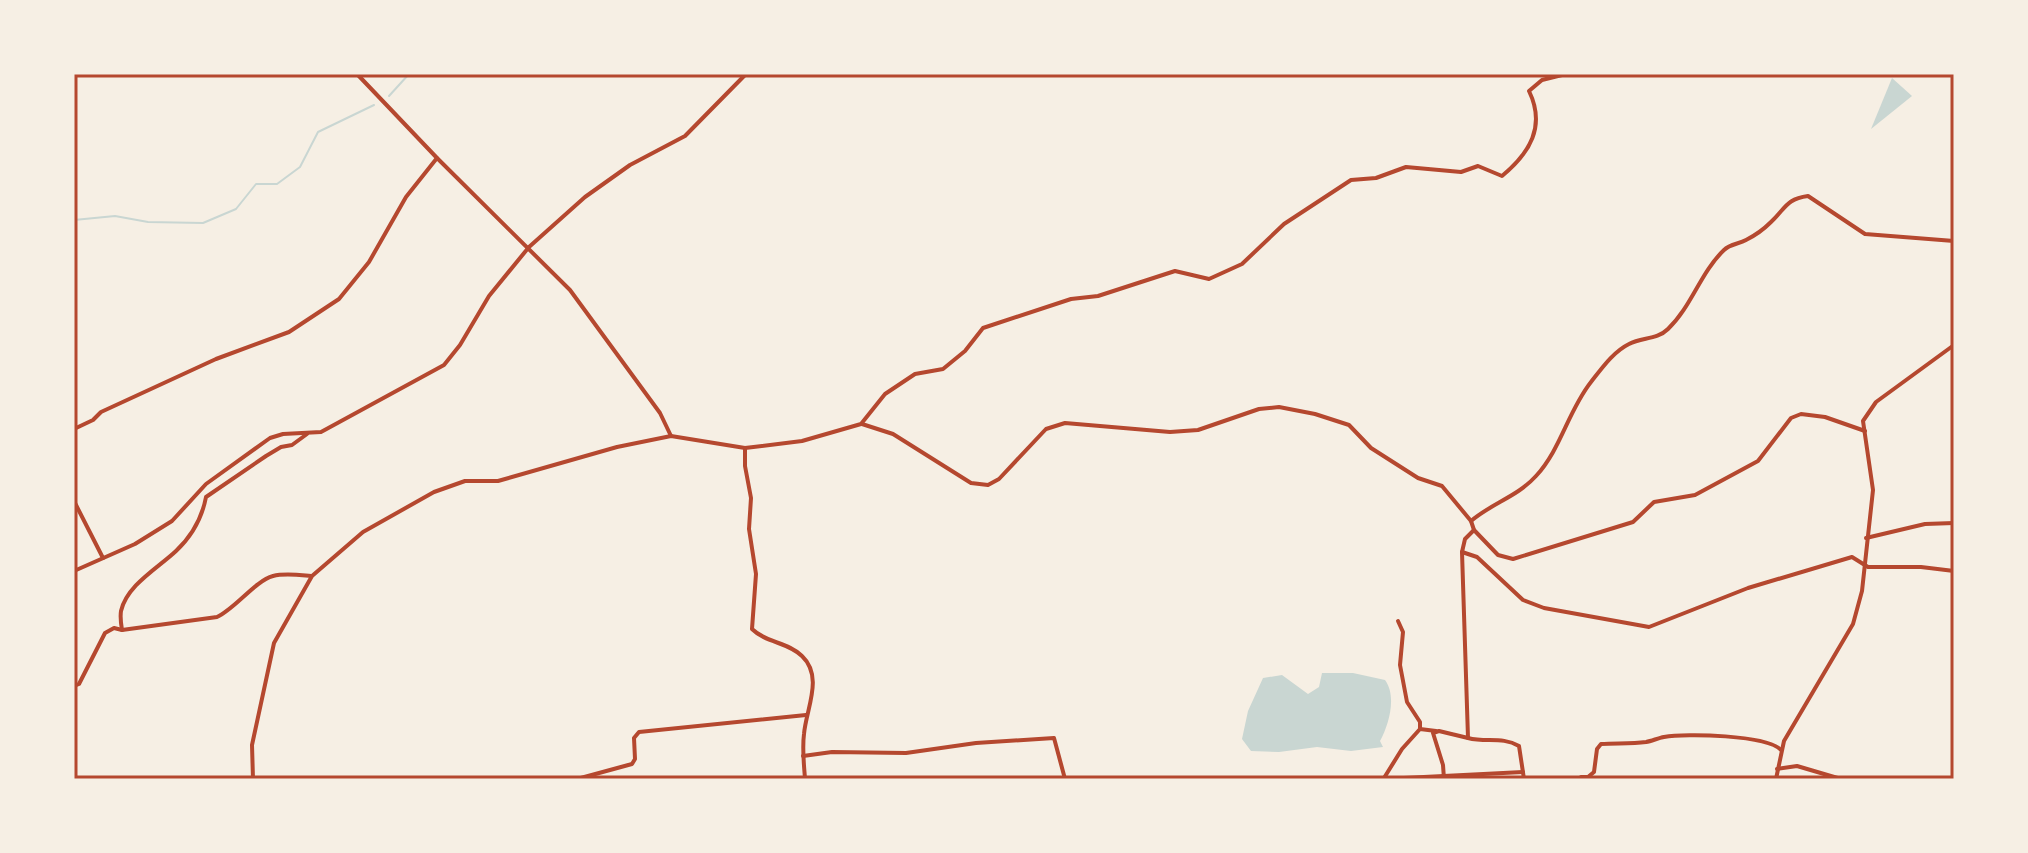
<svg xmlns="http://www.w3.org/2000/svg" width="2028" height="853" font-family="Figtree,sans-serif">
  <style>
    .water { fill: #c9d6d2 }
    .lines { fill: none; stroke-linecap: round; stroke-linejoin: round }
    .stream { stroke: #c9d6d2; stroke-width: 2 }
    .minor { stroke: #b5482f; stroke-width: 4 }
    .tertiary { stroke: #b5482f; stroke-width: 4 }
    .neatline { fill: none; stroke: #b5482f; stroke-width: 3 }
  </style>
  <rect width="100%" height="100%" fill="#f6efe4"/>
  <!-- water -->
  <g class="water">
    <polygon points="1892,78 1912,96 1871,129"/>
    <path d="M1322 673H1353L1385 680C1397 696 1389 725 1380 741L1383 747 1351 751 1317 747 1279 752 1251 751 1242 739 1248 711 1263 678 1282 675 1308 694 1319 687Z"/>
  </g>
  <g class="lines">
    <!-- stream -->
    <g class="stream">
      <polyline points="389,96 409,74"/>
      <polyline points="74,220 115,216 148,222 203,223 236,209 256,184 277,184 300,167 318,132 374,105"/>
    </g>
    <!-- minor -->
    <g class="minor">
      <polyline points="357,74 437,158 570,290 660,413 671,436"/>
      <polyline points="862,424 893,434 971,483 988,485 999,479 1046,429 1065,423 1170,432 1198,430 1259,409 1279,407 1315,414 1349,425 1371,448 1418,478 1442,486 1471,521 1474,530 1498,555 1513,559 1633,522 1654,502 1695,495 1758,461 1791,418 1801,414 1825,417 1865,431"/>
      <polyline points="74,429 93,420 101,412 216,359 289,332 339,299 369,262 406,197 437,158"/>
      <path d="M745 448V466L751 498 749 529 756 574 752 629C766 643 788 642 802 656 824 677 806 709 804 734 802 749 804 764 805 779"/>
      <polyline points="74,501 103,558"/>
      <path d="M1471 521C1492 503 1517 497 1536 476 1561 449 1568 411 1591 382 1602 368 1613 352 1629 344 1642 337 1657 340 1668 329 1692 306 1700 273 1724 250 1730 244 1739 244 1746 240 1754 236 1764 229 1771 222 1786 208 1786 199 1808 196L1865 234 1954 241"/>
      <polyline points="1866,538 1925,524 1954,523"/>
      <polyline points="1462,552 1477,557 1523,600 1544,608 1649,627 1748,588 1852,557 1868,567 1921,567 1954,571"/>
      <polyline points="1398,621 1403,632 1400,665 1407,702 1420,722 1420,729"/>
      <path d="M122 630C121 624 120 617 121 611 127 585 158 568 176 551 192 536 202 518 206 497L266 456 281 447 292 445 307 434"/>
      <path d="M74 686 79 684 105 633 114 628 122 630 217 617C236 608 255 581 273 576 285 573 299 575 311 576"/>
      <path d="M1468 738C1486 743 1502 736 1519 746L1524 779"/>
      <polyline points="803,756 832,752 906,753 976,743 1054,738 1065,779"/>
      <polyline points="1777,769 1797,766 1841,779"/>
      <path d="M1581 777H1588L1594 772 1597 749 1601 744C1616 743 1631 744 1646 742 1652 741 1658 738 1664 737 1686 733 1767 735 1781 750"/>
      <polyline points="1384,778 1402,749 1420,729 1436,731"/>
      <path d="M253 779 252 745 274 643 312 576 363 532 434 492 465 481H498L617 447 671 436 745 448 802 441 861 424 885 394 915 374 943 369 965 351 983 328 1071 299 1098 296 1175 271 1209 279 1242 264 1284 224 1351 180 1376 178 1406 167 1461 172 1478 166 1502 176C1530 153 1546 126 1529 91L1542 80 1566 74"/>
      <polyline points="577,779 632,764 635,759 634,738 639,732 806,715"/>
      <polyline points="1384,779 1523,772"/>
      <polyline points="1444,779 1443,765 1433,733 1439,731 1468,738 1462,552 1465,539 1474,530"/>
      <polyline points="1776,779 1784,741 1853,624 1862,591 1873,490 1863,421 1876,402 1954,345"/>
    </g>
    <!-- tertiary -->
    <polyline class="tertiary" points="74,571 135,544 172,521 206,484 270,438 283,434 321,432 444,365 460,345 489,296 529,247 585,197 630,165 685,136 746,74"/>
  </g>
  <!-- border -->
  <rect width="2028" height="853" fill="none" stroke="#f6efe4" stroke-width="152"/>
  <rect x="76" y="76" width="1876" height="701" class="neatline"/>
</svg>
